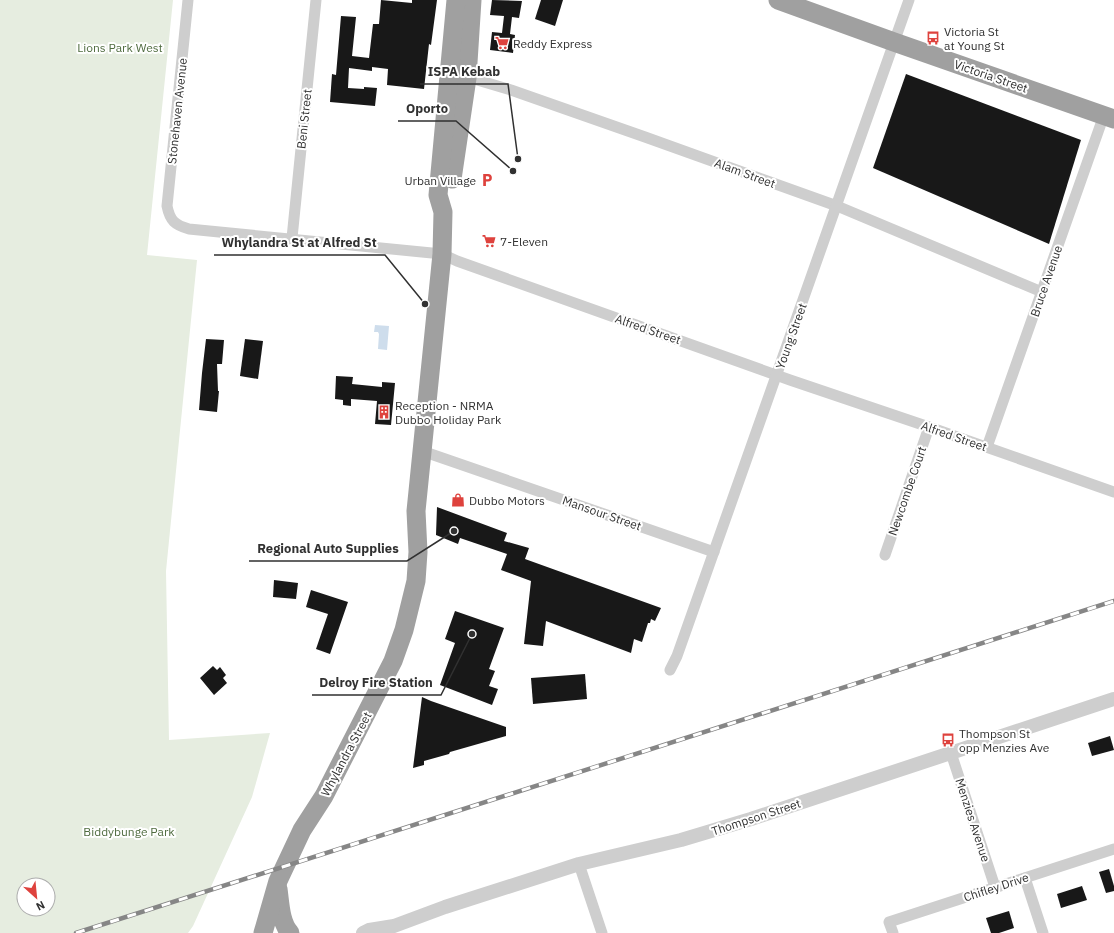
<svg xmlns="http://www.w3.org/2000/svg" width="1114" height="933" font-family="'IBM Plex Sans',sans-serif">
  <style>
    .green { fill: #e6ede0; fill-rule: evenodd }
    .water { fill: #ceddec }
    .building { fill: #181818 }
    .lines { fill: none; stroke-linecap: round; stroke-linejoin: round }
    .minor { stroke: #cecece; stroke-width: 11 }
    .tertiary { stroke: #cecece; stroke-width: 14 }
    .trunk { stroke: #a0a0a0; stroke-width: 19 }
    .rail-casing { stroke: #868686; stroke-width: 4.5 }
    .rail { stroke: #fff; stroke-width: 3; stroke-dasharray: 9; stroke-linecap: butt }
    .labels { text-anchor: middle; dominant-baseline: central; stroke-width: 4; stroke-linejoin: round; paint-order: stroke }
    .poi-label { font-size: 12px; fill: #313131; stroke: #fff; text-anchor: start }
    .park-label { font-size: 12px; fill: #506c40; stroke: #fff }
    .street-label { font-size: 12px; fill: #313131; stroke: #fff }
    .leader { fill: none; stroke: #313131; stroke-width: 1.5 }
    .callout-dot { fill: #313131; stroke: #fff; stroke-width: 1.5 }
    .callout-label { font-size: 13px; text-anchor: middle; font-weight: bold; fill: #313131; stroke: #fff; stroke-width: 4; stroke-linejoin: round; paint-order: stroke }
  </style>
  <rect width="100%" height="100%" fill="#fff"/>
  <!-- green -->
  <path class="green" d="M0 0H173L147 255 197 260 166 571 169 740 270 733 252 797 193 926 188 933H0ZM24 885H48V909H24Z"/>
  <!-- water -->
  <polygon class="water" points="375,325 389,326 387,350 378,349 379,334 378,332 374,332"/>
  <!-- building -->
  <g class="building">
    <polygon points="381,0 412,3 412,0 437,0 431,45 429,44 424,89 387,85 388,69 372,67 372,71 349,68 348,88 364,89 364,87 377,88 375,106 330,102 332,74 336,75 341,16 356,17 352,56 369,58 373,24 379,24"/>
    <polygon points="492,0 522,1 519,18 512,17 510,34 515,35 513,53 490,50 492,32 502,33 504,16 490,15"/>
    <polygon points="541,0 563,0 555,26 535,19"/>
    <polygon points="906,74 1081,140 1049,244 873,168"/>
    <polygon points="206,339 224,340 222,364 217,364 218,391 219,391 217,412 199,410 202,373"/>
    <polygon points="245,339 263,341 258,379 240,376"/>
    <polygon points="336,376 353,377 352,384 382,387 382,382 395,383 391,425 375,424 377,401 351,399 351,406 343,405 343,400 335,399"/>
    <polygon points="437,507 507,533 504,541 529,548 525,559 661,608 655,621 651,619 650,623 648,623 642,642 634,639 631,653 546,621 543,646 524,644 531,581 501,570 507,554 460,538 458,544 436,535"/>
    <polygon points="274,580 298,583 296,599 273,597"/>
    <polygon points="311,590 348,602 330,654 316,649 328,614 306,607"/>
    <polygon points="455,611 504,628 489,669 495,671 489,686 498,689 492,705 440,685 455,643 445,639"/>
    <polygon points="213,666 217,670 220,667 226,675 223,678 227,683 214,695 200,678"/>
    <polygon points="585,674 587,699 533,704 531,678"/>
    <polygon points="422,697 431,701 506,727 506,736 450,752 449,754 424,761 424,765 413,768"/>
    <polygon points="1110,736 1114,750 1092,756 1088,743"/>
    <polygon points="1109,869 1114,886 1114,891 1106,893 1099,872"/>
    <polygon points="1082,886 1087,900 1061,908 1057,894"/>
    <polygon points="1009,911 1014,928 999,933 991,933 986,918"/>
  </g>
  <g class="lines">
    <!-- minor -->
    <g class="minor">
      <path d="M188 0 167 206C170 221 175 225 189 229L442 254 457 261 790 380 929 427 1114 492"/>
      <polyline points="462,77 474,79 511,90 645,137 837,206 1042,292"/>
      <polyline points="292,238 316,0"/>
      <polyline points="987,447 1104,115"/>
      <polyline points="422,451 714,552"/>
      <polyline points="885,555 929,427"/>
      <polyline points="670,670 677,656 909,0"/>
      <polyline points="951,753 995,887"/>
      <polyline points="579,864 602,933"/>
      <polyline points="1025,878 1043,933"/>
      <polyline points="893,933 889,922 1114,849"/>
    </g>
    <!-- tertiary -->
    <polyline class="tertiary" points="363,933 369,930 394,926 445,907 579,864 681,840 751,819 1114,699"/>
    <!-- trunk -->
    <g class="trunk">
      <polyline points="778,0 894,42 1114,119"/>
      <polyline points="452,179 467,78 472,0"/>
      <path d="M278 889C280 902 280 922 290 933"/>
      <polyline points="263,933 278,881 302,830 324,796 393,661 404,630 416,581 418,552 416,511 442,254 443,212 438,195 456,0"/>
    </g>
    <!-- rail casing -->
    <g class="rail-casing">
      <polyline id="rail" points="76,933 1114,601"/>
    </g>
    <!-- rail -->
    <use href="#rail" class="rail"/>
  </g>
  <!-- icons -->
  <defs>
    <g id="bus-bare" transform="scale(1.08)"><path d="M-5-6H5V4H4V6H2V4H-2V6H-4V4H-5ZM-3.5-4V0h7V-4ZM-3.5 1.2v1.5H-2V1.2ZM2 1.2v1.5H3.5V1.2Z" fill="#de423d" stroke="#fff" stroke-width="2.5" paint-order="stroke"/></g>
    <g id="supermarket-bare" transform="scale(1.08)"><path d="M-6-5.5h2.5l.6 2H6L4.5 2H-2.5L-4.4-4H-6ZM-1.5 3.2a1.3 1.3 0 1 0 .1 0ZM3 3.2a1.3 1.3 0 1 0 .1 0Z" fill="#de423d" stroke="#fff" stroke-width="2.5" paint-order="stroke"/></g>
    <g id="parking-bare" transform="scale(1.08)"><path d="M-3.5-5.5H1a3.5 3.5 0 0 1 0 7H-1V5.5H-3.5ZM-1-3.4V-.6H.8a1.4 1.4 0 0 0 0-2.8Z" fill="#de423d" stroke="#fff" stroke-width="2.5" paint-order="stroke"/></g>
    <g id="building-bare" transform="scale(1.08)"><path d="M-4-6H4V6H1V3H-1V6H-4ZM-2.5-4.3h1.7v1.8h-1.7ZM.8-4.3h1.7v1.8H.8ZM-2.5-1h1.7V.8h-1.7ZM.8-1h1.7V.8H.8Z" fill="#de423d" stroke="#fff" stroke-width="2.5" paint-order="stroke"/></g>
    <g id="shop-bare" transform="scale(1.08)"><path d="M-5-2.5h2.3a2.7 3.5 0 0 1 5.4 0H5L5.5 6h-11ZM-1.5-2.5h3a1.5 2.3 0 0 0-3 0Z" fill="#de423d" stroke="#fff" stroke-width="2.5" paint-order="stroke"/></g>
  </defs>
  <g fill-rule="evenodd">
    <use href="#bus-bare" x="933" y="38"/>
    <use href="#supermarket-bare" x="502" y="43"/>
    <use href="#parking-bare" x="487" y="180"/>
    <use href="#supermarket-bare" x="489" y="241"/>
    <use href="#building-bare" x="384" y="412"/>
    <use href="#shop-bare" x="458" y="500"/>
    <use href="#bus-bare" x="948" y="740"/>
  </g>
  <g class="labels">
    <!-- poi labels -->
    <g class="poi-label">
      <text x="944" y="31">Victoria St<tspan x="944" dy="14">at Young St</tspan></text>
      <text x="513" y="43">Reddy Express</text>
      <text x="476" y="180" text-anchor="end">Urban Village</text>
      <text x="500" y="241">7-Eleven</text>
      <text x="395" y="405">Reception - NRMA<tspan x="395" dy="14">Dubbo Holiday Park</tspan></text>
      <text x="469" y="500">Dubbo Motors</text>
      <text x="959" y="733">Thompson St<tspan x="959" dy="14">opp Menzies Ave</tspan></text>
    </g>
    <!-- park labels -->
    <g class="park-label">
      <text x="120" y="47">Lions Park West</text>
      <text x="129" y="831">Biddybunge Park</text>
    </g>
    <!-- street labels -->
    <g class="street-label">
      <text transform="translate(991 76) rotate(19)">Victoria Street</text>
      <text transform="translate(177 111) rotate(-84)">Stonehaven Avenue</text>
      <text transform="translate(304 119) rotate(-84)">Beni Street</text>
      <text transform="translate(745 173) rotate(20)">Alam Street</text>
      <text transform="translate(1046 281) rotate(-71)">Bruce Avenue</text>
      <text transform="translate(648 329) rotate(19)">Alfred Street</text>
      <text transform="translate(791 336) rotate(-70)">Young Street</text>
      <text transform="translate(954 436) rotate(19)">Alfred Street</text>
      <text transform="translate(907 491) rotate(-71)">Newcombe Court</text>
      <text transform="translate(602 513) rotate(19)">Mansour Street</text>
      <text transform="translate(346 754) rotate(-62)">Whylandra Street</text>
      <text transform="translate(756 817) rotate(-18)">Thompson Street</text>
      <text transform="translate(973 820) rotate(72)">Menzies Avenue</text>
      <text transform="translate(996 887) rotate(-18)">Chifley Drive</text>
    </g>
  </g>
  <!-- callouts -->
  <path class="leader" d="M518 159L508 84H420M513 171L456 121H398M425 304L385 255H214M454 531L407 561H249M472 634L441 695H312"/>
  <g class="callout-dot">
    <circle cx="518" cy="159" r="4"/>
    <circle cx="513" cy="171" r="4"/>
    <circle cx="425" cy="304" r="4"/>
    <circle cx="454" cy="531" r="4"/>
    <circle cx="472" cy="634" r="4"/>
  </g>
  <g class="callout-label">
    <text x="464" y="76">ISPA Kebab</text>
    <text x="427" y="113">Oporto</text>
    <text x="299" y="247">Whylandra St at Alfred St</text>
    <text x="328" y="553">Regional Auto Supplies</text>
    <text x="376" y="687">Delroy Fire Station</text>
  </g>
  <!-- north arrow -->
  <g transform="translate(36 897) rotate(153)"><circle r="19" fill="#ffffff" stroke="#adadad"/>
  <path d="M0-3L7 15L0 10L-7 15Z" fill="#de423d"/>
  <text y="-6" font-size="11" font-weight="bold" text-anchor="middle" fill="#313131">N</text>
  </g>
</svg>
